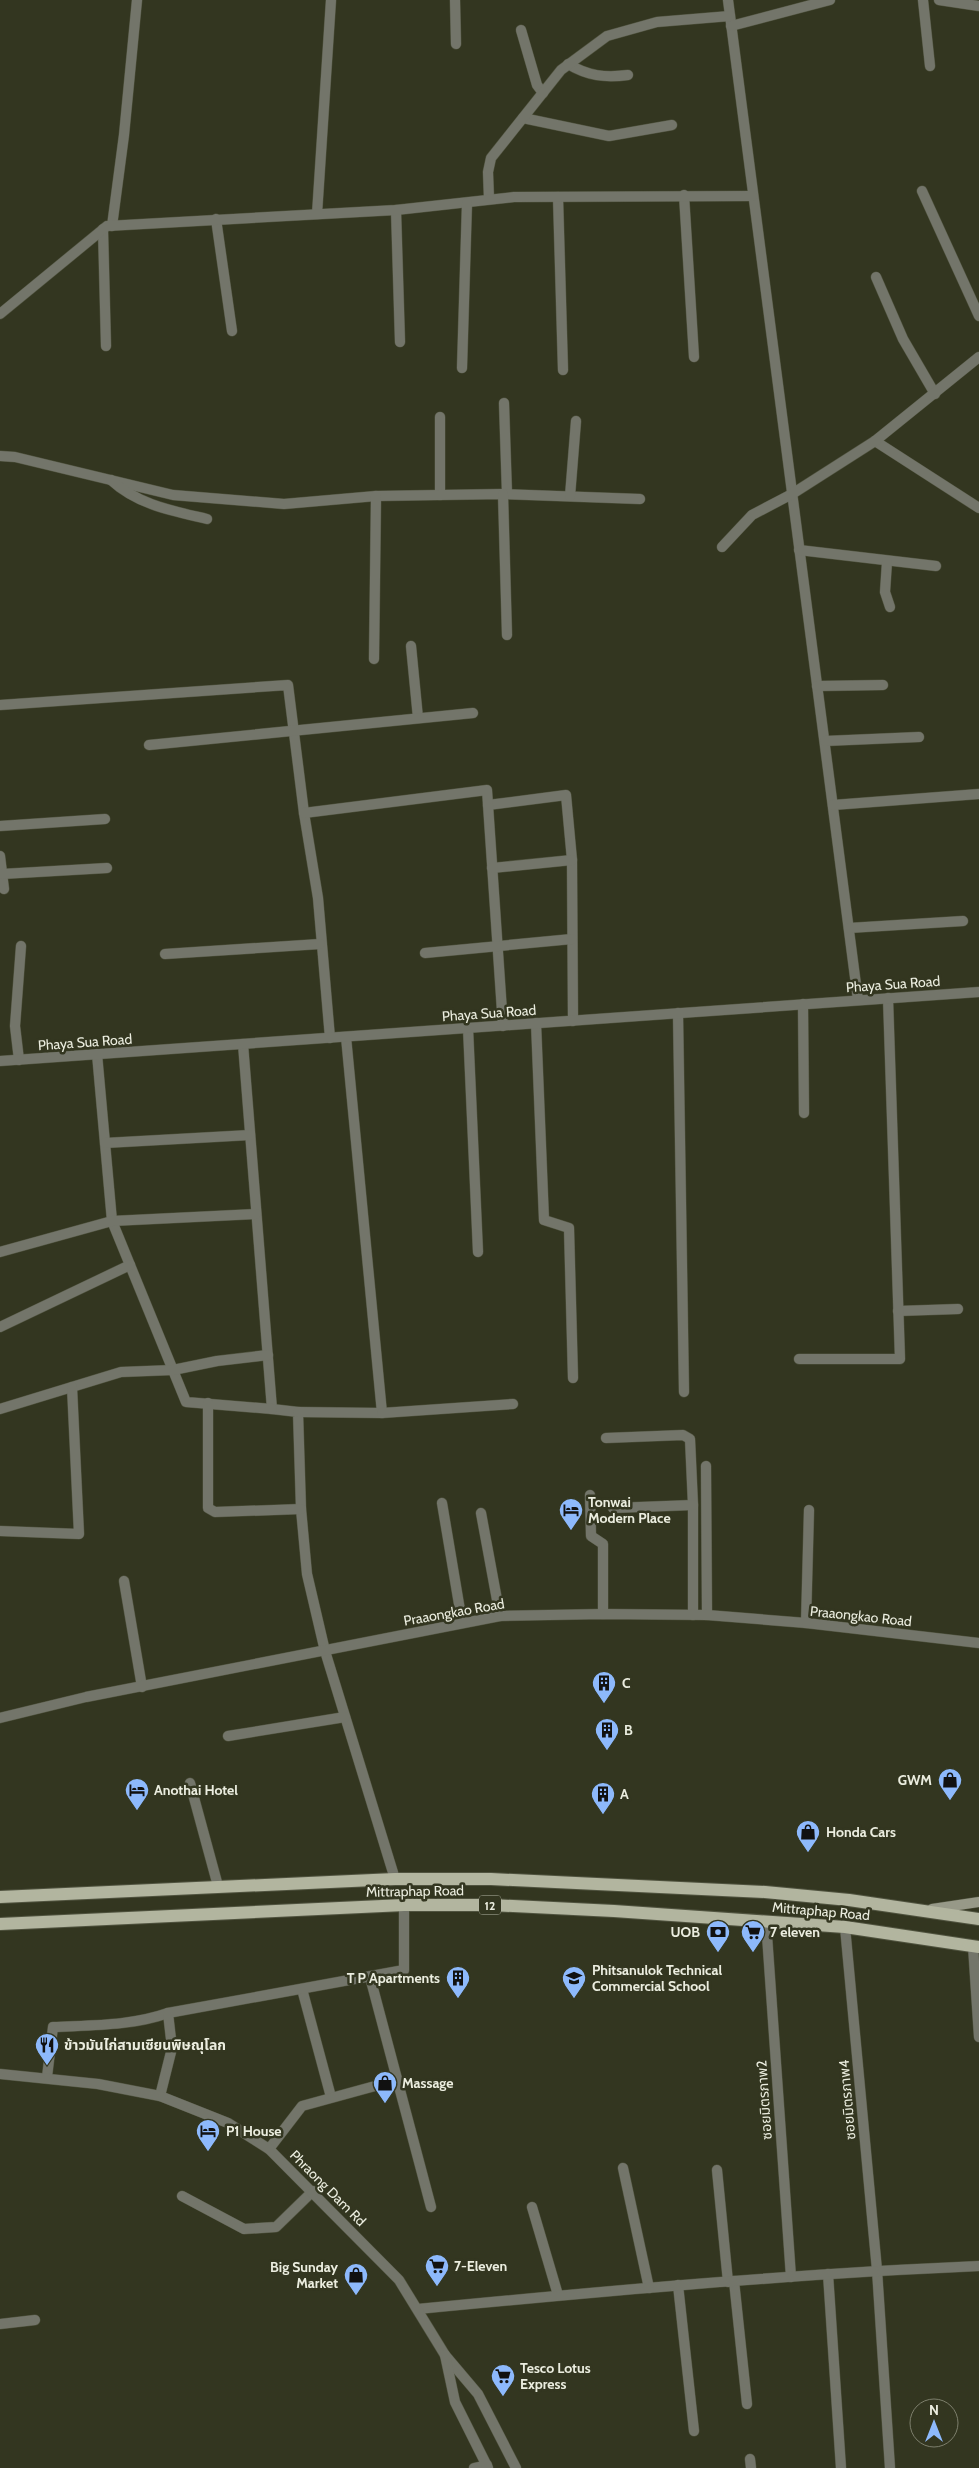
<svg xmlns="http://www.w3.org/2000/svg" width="979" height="2468" font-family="Cabin,'Noto Sans Thai',sans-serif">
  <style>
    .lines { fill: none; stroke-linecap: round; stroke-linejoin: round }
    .minor-casing { stroke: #50533f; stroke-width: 11 }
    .tertiary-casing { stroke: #50533f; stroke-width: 11 }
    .secondary-casing { stroke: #50533f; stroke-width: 11 }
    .primary-casing { stroke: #50533f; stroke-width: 14 }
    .minor { stroke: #73756a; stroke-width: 10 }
    .tertiary { stroke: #73756a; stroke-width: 10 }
    .secondary { stroke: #979988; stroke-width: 10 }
    .primary { stroke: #b2b59f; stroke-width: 12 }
    .labels { text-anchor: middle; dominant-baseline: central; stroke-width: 5; stroke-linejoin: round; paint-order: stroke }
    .shield { fill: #333620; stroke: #b4b6a6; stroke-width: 1 }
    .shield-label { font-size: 12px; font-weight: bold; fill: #ebeddf }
    .street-label { font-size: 14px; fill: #ebeddf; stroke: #333620 }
    .poi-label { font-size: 14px; font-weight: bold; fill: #ebeddf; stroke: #333620; text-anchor: start }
  </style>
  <rect width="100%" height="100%" fill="#333620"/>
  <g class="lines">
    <!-- minor casing -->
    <g class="minor-casing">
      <g id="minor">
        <polyline points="455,0 456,44"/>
        <polyline points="728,0 858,1000"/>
        <polyline points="923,0 930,66"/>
        <polyline points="939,0 979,6"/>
        <polyline points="731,26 830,0"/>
        <polyline points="521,30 537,85 543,93"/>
        <path d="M568 64C588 76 605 78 628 75"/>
        <polyline points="523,118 609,136 672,125"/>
        <polyline points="922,191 979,316"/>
        <polyline points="684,195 694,357"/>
        <polyline points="558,197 563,370"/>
        <polyline points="489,199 488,172 491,158 561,70 607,36 657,22 730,16"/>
        <polyline points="396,210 400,342"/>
        <polyline points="317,214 331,0"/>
        <polyline points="216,219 232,331"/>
        <polyline points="112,226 124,135 137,0"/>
        <polyline points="103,229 106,346"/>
        <polyline points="876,277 903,339 935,394"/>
        <polyline points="0,314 107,226 396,210 514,197 753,196"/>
        <polyline points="462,368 467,203"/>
        <polyline points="504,403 507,494"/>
        <polyline points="440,417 440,495"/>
        <polyline points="875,441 979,508"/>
        <polyline points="0,456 15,457 173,495 284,504 376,496 503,494 640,499"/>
        <path d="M111 480C138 505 173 511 207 519"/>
        <polyline points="503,494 507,635"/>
        <polyline points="570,496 576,421"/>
        <polyline points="722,547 752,515 792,494 875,441 979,357"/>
        <polyline points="799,550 936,566"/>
        <polyline points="887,562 885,592 890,607"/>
        <polyline points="411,646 418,718"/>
        <polyline points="374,659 376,496"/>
        <polyline points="817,686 883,685"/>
        <polyline points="0,705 288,685 304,813 318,898 330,1038"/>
        <polyline points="825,741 919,737"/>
        <polyline points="149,745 473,713"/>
        <polyline points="488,805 566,795 572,860 573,1021"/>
        <polyline points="833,805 979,794"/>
        <polyline points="304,813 487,790 503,1026"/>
        <polyline points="0,826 105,819"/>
        <polyline points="0,856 4,889"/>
        <polyline points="492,868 572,860"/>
        <polyline points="2,874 107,868"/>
        <polyline points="849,928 963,921"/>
        <polyline points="425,953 572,939"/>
        <polyline points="165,954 320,944"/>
        <polyline points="803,1004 804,1113"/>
        <polyline points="678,1013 684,1392"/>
        <polyline points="536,1023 544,1220 569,1228 573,1378"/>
        <polyline points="468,1028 478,1252"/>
        <polyline points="243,1044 272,1409 298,1412 301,1509 307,1574 325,1651 395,1879"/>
        <polyline points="97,1054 112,1221 186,1402 272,1409"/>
        <polyline points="19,1060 15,1026 21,946"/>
        <polyline points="105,1143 250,1135"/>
        <polyline points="0,1252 112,1221 256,1214"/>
        <polyline points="898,1311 958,1309"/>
        <polyline points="0,1327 130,1265"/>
        <polyline points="799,1359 900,1359 888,998"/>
        <polyline points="208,1403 208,1508 215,1512 301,1509"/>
        <polyline points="0,1409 121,1372 173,1370 217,1361 268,1355"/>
        <polyline points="298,1412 382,1413 346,1037"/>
        <polyline points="382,1413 513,1404"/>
        <polyline points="606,1438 683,1435 690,1439 693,1505 693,1615"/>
        <polyline points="706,1466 707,1615"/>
        <polyline points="590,1495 591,1536 603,1544 603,1614"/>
        <polyline points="442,1503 462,1622"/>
        <polyline points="613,1508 693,1505"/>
        <polyline points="481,1513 500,1616"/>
        <polyline points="0,1531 79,1534 72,1387"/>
        <polyline points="124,1581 142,1687"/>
        <polyline points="806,1623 809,1510"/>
        <polyline points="228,1736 345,1717"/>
        <polyline points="190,1783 218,1886"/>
        <polyline points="766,1921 791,2277"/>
        <polyline points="845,1927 877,2270 890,2468"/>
        <polyline points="973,1946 979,2037"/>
        <polyline points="370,1977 431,2207"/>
        <polyline points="302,1989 331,2097"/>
        <path d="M47 2077 53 2027C92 2025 131 2026 168 2013"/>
        <polyline points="160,2096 172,2048 168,2013 404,1970 404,1905"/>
        <polyline points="269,2149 302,2106 397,2080"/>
        <polyline points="623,2168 649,2288"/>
        <polyline points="717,2170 728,2282"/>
        <polyline points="182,2196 244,2229 276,2227 313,2191"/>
        <polyline points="532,2207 558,2295"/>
        <polyline points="828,2274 841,2468"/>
        <polyline points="734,2281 747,2404"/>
        <polyline points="678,2285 694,2431"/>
        <path d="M418 2309C605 2291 792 2274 979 2266"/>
        <polyline points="0,2324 35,2320"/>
        <polyline points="750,2459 751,2468"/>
        <polyline points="474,2468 487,2465"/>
      </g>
    </g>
    <!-- tertiary casing -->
    <g class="tertiary-casing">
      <g id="tertiary">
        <polyline points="0,1061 979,992"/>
        <polyline points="0,1718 86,1697 500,1616 603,1614 707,1615 806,1623 979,1643"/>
        <polyline points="0,2074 98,2084 160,2096 228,2123 269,2149 399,2280 445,2355 478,2394 516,2468"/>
        <polyline points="445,2355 455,2402 488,2468"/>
      </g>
    </g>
    <!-- secondary casing -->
    <g class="secondary-casing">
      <polyline id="secondary" points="932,1909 979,1902"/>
    </g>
    <!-- primary casing -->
    <g class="primary-casing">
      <g id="primary">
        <polyline points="0,1897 395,1879 491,1879 765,1892 849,1900 979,1919"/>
        <polyline points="0,1924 404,1905 491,1905 614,1911 845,1927 979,1947"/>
      </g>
    </g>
    <!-- minor -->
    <use href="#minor" class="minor"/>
    <!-- tertiary -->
    <use href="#tertiary" class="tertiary"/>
    <!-- secondary -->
    <use href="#secondary" class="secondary"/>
    <!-- primary -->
    <use href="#primary" class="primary"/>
  </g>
  <!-- icons -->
  <defs>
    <g id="hotel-pin" transform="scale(1.25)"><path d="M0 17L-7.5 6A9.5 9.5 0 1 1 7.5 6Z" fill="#8db9fc" stroke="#333620"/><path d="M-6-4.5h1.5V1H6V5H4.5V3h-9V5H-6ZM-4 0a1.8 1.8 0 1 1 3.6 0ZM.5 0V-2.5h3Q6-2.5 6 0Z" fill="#111"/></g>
    <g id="building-pin" transform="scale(1.25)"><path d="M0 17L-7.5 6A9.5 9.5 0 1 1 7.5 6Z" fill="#8db9fc" stroke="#333620"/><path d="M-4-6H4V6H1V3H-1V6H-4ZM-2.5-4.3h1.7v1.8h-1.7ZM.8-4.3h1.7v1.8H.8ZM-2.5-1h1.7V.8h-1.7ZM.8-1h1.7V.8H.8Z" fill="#111"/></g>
    <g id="shop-pin" transform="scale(1.25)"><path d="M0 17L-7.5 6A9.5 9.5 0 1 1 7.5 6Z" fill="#8db9fc" stroke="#333620"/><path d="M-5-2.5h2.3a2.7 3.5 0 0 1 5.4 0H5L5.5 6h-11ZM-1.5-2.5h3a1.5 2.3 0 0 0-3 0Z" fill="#111"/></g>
    <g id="bank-pin" transform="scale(1.25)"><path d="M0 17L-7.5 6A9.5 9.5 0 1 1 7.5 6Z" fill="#8db9fc" stroke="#333620"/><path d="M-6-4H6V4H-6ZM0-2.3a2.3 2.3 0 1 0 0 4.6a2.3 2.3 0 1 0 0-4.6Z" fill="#111"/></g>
    <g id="supermarket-pin" transform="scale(1.25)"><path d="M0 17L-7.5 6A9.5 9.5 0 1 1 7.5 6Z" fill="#8db9fc" stroke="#333620"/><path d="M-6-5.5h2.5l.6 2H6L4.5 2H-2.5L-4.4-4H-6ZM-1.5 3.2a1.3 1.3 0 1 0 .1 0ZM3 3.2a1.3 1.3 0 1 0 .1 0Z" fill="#111"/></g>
    <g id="school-pin" transform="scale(1.25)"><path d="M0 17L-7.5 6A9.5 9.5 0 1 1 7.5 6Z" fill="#8db9fc" stroke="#333620"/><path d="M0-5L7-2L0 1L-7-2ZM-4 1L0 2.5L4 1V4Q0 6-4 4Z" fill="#111"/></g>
    <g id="restaurant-pin" transform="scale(1.25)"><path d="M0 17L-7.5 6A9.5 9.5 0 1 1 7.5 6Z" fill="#8db9fc" stroke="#333620"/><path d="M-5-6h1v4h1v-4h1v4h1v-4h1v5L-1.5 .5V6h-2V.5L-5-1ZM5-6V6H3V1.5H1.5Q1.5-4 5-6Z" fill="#111"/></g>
  </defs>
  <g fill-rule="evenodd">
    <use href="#hotel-pin" x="571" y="1510"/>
    <use href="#building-pin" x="604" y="1683"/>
    <use href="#building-pin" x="607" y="1730"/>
    <use href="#shop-pin" x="950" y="1780"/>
    <use href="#hotel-pin" x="137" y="1790"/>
    <use href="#building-pin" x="603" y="1794"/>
    <use href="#shop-pin" x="808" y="1832"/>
    <use href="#bank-pin" x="718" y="1932"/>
    <use href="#supermarket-pin" x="753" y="1932"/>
    <use href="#building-pin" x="458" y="1978"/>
    <use href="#school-pin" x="574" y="1978"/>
    <use href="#restaurant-pin" x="47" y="2045"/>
    <use href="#shop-pin" x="385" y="2083"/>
    <use href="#hotel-pin" x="208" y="2131"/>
    <use href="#supermarket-pin" x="437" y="2266"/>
    <use href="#shop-pin" x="356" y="2275"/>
    <use href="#supermarket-pin" x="503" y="2376"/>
  </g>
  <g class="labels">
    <!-- shield labels -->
    <rect class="shield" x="479" y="1895.5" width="22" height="19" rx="4"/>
    <g class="shield-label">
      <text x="490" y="1905">12</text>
    </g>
    <!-- street labels -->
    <g class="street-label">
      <text transform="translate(893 984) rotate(-4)">Phaya Sua Road</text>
      <text transform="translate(489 1013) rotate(-4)">Phaya Sua Road</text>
      <text transform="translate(85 1042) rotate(-4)">Phaya Sua Road</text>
      <text transform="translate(454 1612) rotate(-10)">Praaongkao Road</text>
      <text transform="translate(861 1616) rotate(6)">Praaongkao Road</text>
      <text transform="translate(415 1891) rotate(-1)">Mittraphap Road</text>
      <text transform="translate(821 1911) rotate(5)">Mittraphap Road</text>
      <text transform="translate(764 2100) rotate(-94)">ซอยมิตรภาพ2</text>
      <text transform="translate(847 2100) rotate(-95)">ซอยมิตรภาพ4</text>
      <text transform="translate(328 2188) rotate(45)">Phraong Dam Rd</text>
    </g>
    <!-- poi labels -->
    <g class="poi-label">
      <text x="588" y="1502">Tonwai<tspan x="588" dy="16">Modern Place</tspan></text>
      <text x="622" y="1683">C</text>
      <text x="624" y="1730">B</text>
      <text x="932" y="1780" text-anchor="end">GWM</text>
      <text x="154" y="1790">Anothai Hotel</text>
      <text x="620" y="1794">A</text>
      <text x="826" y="1832">Honda Cars</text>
      <text x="700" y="1932" text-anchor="end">UOB</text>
      <text x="770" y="1932">7 eleven</text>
      <text x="592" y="1970">Phitsanulok Technical<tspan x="592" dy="16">Commercial School</tspan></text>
      <text x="440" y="1978" text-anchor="end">T P Apartments</text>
      <text x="64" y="2045">ข้าวมันไก่สามเซียนพิษณุโลก</text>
      <text x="402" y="2083">Massage</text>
      <text x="226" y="2131">P1 House</text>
      <text x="454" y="2266">7-Eleven</text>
      <text x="338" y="2267" text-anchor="end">Big Sunday<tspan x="338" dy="16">Market</tspan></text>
      <text x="520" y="2368">Tesco Lotus<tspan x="520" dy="16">Express</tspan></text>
    </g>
  </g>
  <!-- north arrow -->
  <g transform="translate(934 2423)"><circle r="24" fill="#333620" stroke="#7d7f6c"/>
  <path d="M0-4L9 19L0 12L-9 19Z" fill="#8db9fc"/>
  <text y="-8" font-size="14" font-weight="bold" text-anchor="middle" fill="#ebeddf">N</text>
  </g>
</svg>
